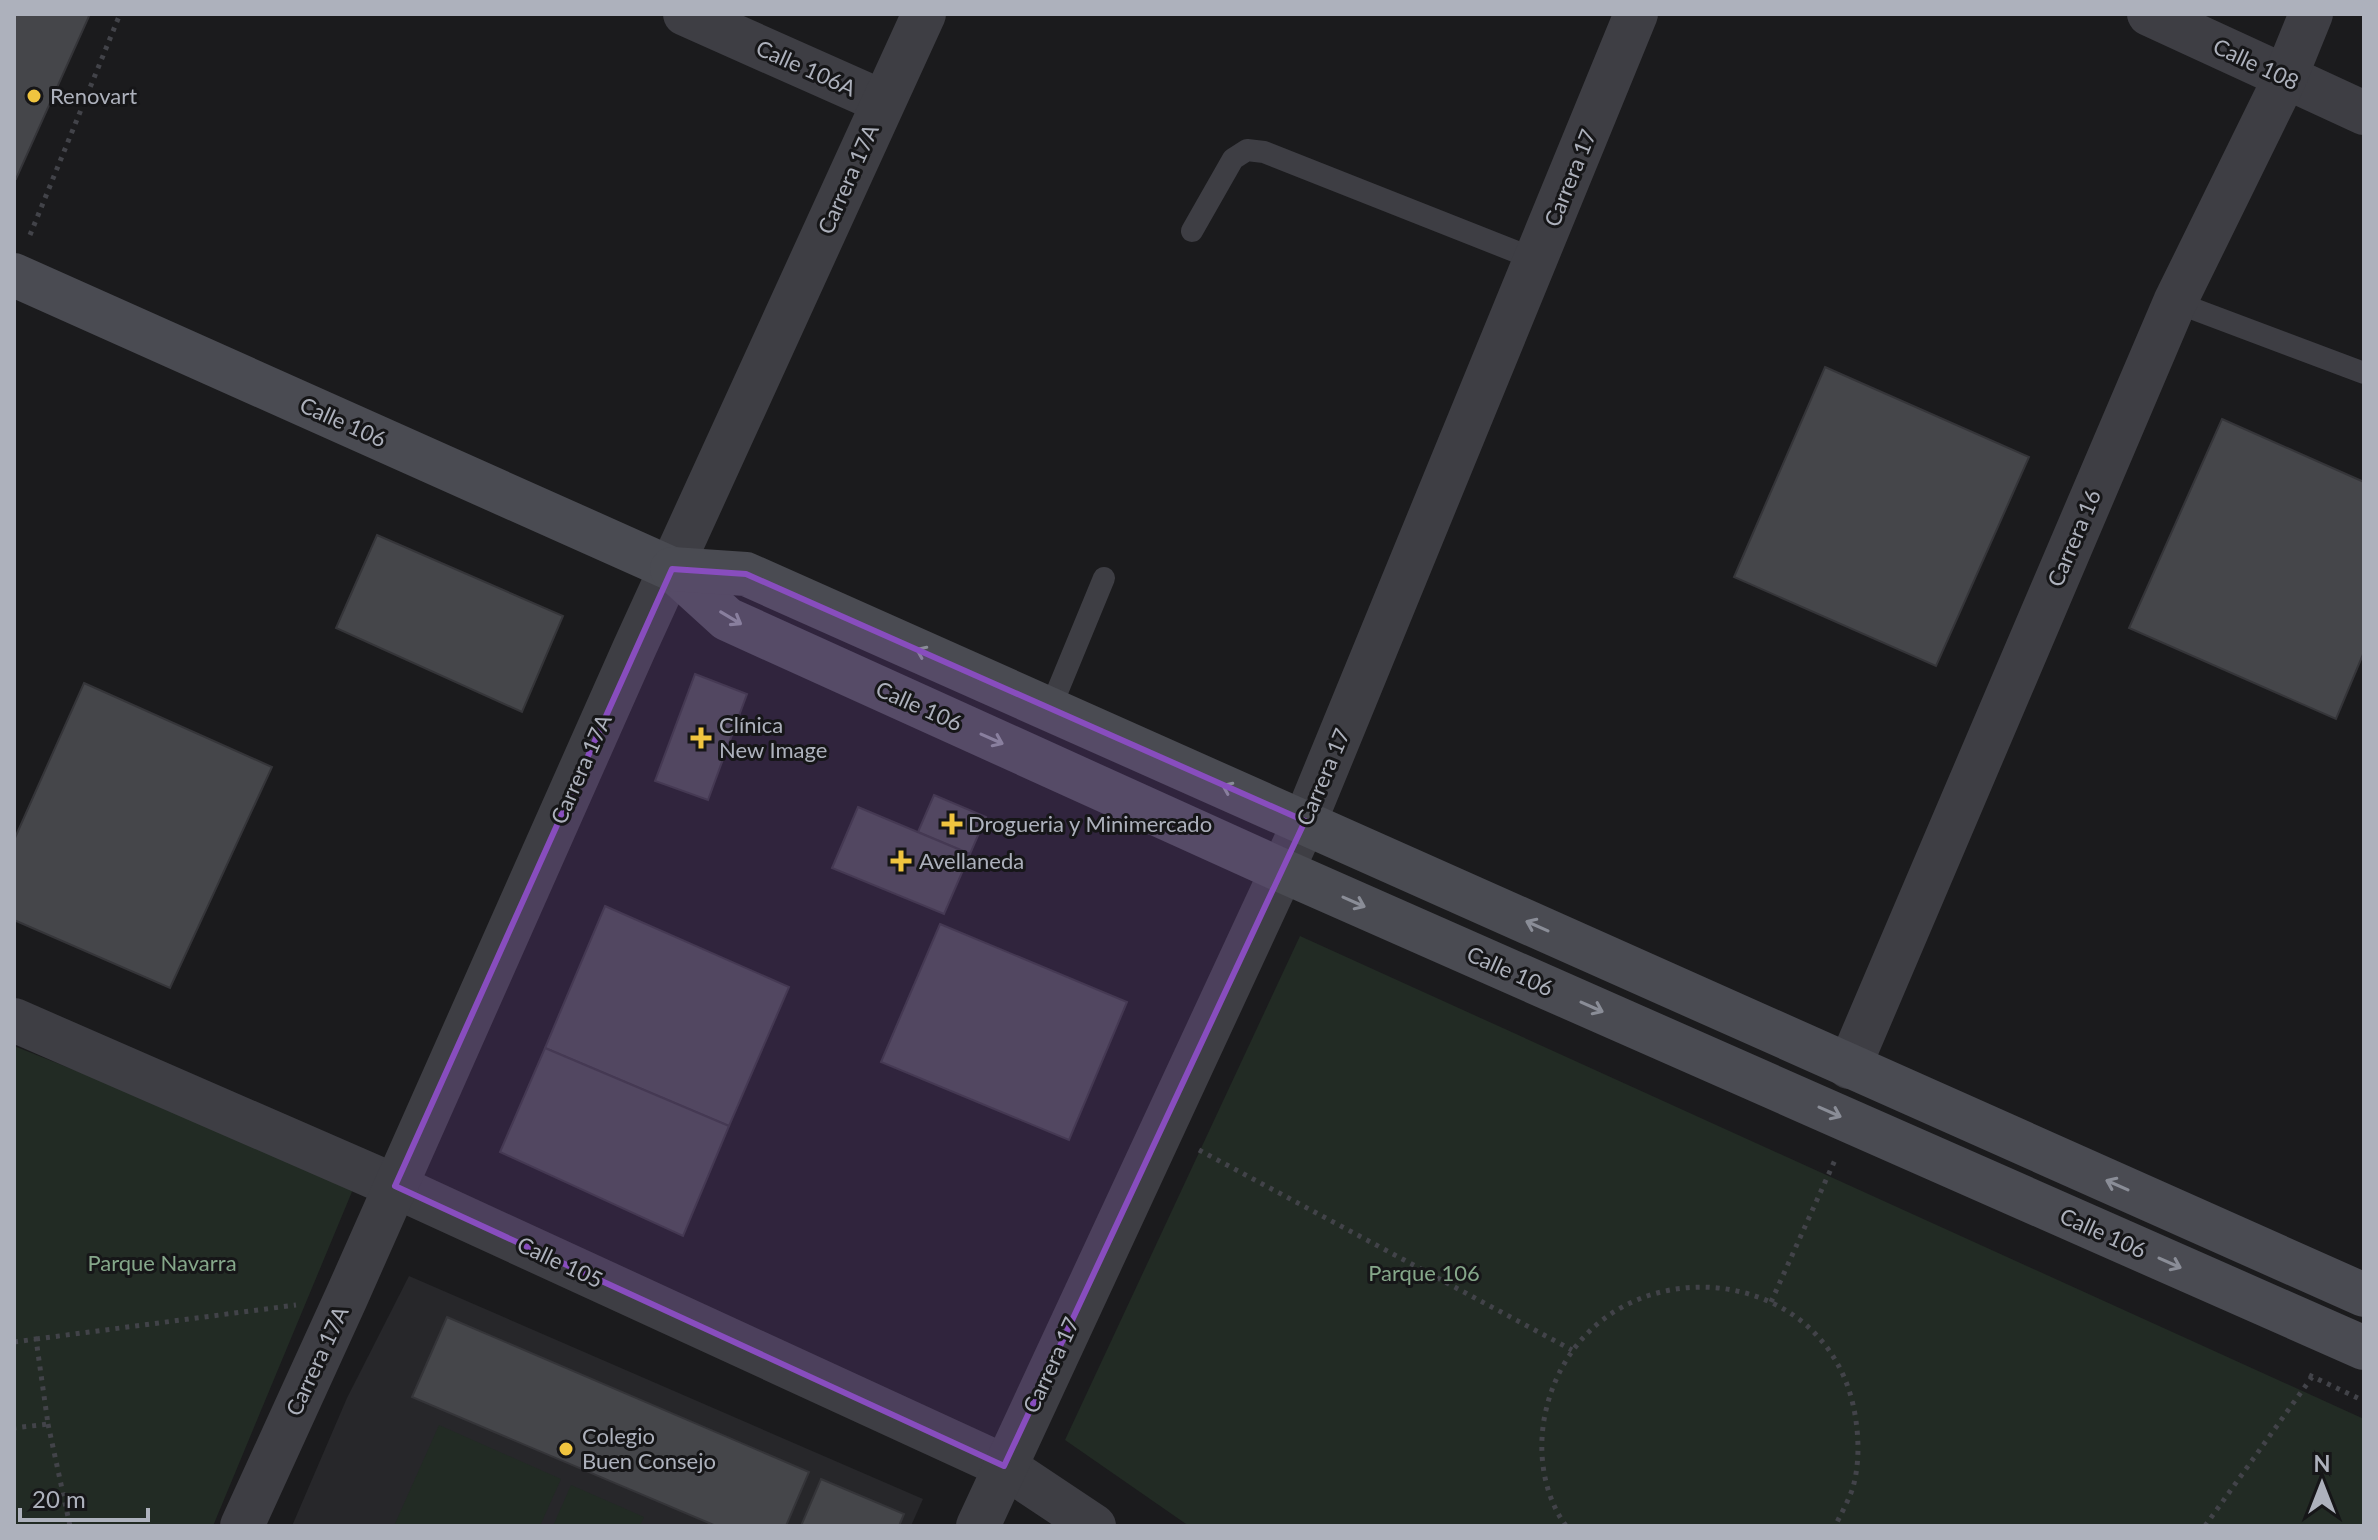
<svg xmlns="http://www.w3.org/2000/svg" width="2378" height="1540" font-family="Lato,sans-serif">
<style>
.built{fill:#27272a}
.green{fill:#222b24}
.building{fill:#45464a;stroke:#353539;stroke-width:2}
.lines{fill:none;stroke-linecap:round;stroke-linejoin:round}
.path{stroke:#424349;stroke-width:5;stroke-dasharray:4 6;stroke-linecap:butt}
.service{stroke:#3e3e44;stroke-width:22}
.minor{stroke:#3e3e44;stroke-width:44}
.secondary{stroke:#4a4b52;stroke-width:44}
.oneway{stroke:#8a8d97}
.marked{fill:#884dbe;fill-opacity:0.2;stroke:#884dbe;stroke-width:6;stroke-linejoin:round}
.poi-dot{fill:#f0c43f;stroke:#161618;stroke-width:3}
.labels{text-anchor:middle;stroke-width:6;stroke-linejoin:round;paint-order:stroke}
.street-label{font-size:22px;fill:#adb1bc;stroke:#161618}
.poi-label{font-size:22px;fill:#adb1bc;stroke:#161618;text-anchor:start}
.park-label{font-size:22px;fill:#85a78a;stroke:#161618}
</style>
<rect width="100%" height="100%" fill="#1b1b1d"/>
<polygon class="built" points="409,1276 923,1499 911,1526 292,1526 347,1398"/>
<g class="green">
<polygon points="1300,936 2364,1419 2364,1526 1189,1526 1065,1440"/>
<polygon points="14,1046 356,1182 213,1526 14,1526"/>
<polygon points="439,1425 561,1479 540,1526 394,1526"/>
<polygon points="571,1485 644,1517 640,1526 553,1526"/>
</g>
<g class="building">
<polygon points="14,14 90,14 16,179 14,178"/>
<polygon points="1825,367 2029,457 1936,666 1734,577"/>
<polygon points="2222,419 2364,482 2364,652 2336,719 2129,628"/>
<polygon points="377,535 563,616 522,712 336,628"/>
<polygon points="695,674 747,694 708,800 655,781"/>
<polygon points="84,683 272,767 170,988 14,920 14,840"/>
<polygon points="934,795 986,817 970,854 918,832"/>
<polygon points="858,807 970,854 944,914 832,868"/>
<polygon points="605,906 789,987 729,1126 545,1048"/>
<polygon points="940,924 1127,1002 1069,1140 881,1062"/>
<polygon points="545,1048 729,1126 683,1236 500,1152"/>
<polygon points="447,1317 809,1472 786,1526 716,1526 412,1397"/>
<polygon points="821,1479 904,1514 899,1526 801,1526"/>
</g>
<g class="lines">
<g class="path">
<polyline points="30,235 120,14"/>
<polyline points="1199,1150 1572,1350"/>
<polyline points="1771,1302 1835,1160"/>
<polyline points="36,1339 296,1305"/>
<polyline points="14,1342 36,1339 48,1424 14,1428"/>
<polyline points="2309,1375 2364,1401"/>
<polyline points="48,1424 70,1526"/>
<path d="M1566,1526c-24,-33 -29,-78 -20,-116 40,-170 287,-161 310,11 3,21 3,45 -3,66 -4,13 -12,27 -18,39"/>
<polyline points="2205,1526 2312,1377"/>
</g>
<g class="service">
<polyline points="1192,231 1233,159 1247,150 1264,152 1537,260"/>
<polyline points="2175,302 2364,373"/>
<polyline points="1050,709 1104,578"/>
</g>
<g class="minor">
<polyline points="685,14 883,102"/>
<polyline points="2149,14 2364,113"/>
<polyline points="14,1020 395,1186 1004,1466 1094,1526"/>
<polyline points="1849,1067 2175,302 2285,78 2311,14"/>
<polyline points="242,1526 346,1298 634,649 924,14"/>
<polyline points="978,1526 1305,821 1636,14"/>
</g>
<g class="secondary">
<polyline points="14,275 672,569 727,619 1283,871 2364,1348"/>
<polyline points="672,569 746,574 2364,1295"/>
</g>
</g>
<defs><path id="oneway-shaft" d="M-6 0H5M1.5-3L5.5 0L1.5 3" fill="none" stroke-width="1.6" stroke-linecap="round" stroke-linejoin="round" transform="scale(2)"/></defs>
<g class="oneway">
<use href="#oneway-shaft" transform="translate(731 618) rotate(31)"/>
<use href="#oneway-shaft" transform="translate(927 654) rotate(-156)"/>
<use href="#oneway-shaft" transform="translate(992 739) rotate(24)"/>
<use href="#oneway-shaft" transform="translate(1233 790) rotate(-156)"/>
<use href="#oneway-shaft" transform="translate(1354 902) rotate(24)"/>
<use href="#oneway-shaft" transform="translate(1537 926) rotate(-156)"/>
<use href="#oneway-shaft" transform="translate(1592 1007) rotate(24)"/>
<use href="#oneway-shaft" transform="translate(1830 1112) rotate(24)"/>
<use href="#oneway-shaft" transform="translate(2117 1185) rotate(-156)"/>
<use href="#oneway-shaft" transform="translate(2170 1263) rotate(24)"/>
</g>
<path class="marked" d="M672,569l74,5 559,247 -301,645 -609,-280z"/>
<g class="poi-dot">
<circle cx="34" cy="96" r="8"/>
<path d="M697 726h8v8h8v8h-8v8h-8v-8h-8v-8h8z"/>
<path d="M948 812h8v8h8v8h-8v8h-8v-8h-8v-8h8z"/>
<path d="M897 849h8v8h8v8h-8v8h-8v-8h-8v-8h8z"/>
<circle cx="566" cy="1449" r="8"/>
</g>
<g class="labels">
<g class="street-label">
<text transform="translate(2256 64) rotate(25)" y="8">Calle 108</text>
<text transform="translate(806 68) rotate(24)" y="8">Calle 106A</text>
<text transform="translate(1570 178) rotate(-68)" y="8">Carrera 17</text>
<text transform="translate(848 179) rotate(-66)" y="8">Carrera 17A</text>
<text transform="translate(343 422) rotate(24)" y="8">Calle 106</text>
<text transform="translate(2074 538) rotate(-67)" y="8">Carrera 16</text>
<text transform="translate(919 706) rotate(24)" y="8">Calle 106</text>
<text transform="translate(581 769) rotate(-66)" y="8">Carrera 17A</text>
<text transform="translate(1323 777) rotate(-67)" y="8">Carrera 17</text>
<text transform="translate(1510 971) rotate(24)" y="8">Calle 106</text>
<text transform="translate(2103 1233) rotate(24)" y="8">Calle 106</text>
<text transform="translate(560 1262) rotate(25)" y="8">Calle 105</text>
<text transform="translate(317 1361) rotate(-65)" y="8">Carrera 17A</text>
<text transform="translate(1051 1365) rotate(-65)" y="8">Carrera 17</text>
</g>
<g class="poi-label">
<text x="50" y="104">Renovart</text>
<text x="719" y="733">Clínica<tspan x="719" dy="25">New Image</tspan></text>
<text x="968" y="832">Drogueria y Minimercado</text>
<text x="919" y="869">Avellaneda</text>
<text x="582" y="1444">Colegio<tspan x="582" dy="25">Buen Consejo</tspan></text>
</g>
<g class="park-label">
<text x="162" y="1271">Parque Navarra</text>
<text x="1424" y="1281">Parque 106</text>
</g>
</g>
<rect width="2378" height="1540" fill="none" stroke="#adb1bc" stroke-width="32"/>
<g transform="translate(2322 1484)" stroke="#161618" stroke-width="6" paint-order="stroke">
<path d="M0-6L14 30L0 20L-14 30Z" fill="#adb1bc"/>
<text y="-12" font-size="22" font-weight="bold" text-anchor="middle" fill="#adb1bc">N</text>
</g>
<path d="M20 1508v12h128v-12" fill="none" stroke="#adb1bc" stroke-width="4"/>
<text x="32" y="1508" font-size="24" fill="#adb1bc" stroke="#161618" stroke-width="6" paint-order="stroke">20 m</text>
</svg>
